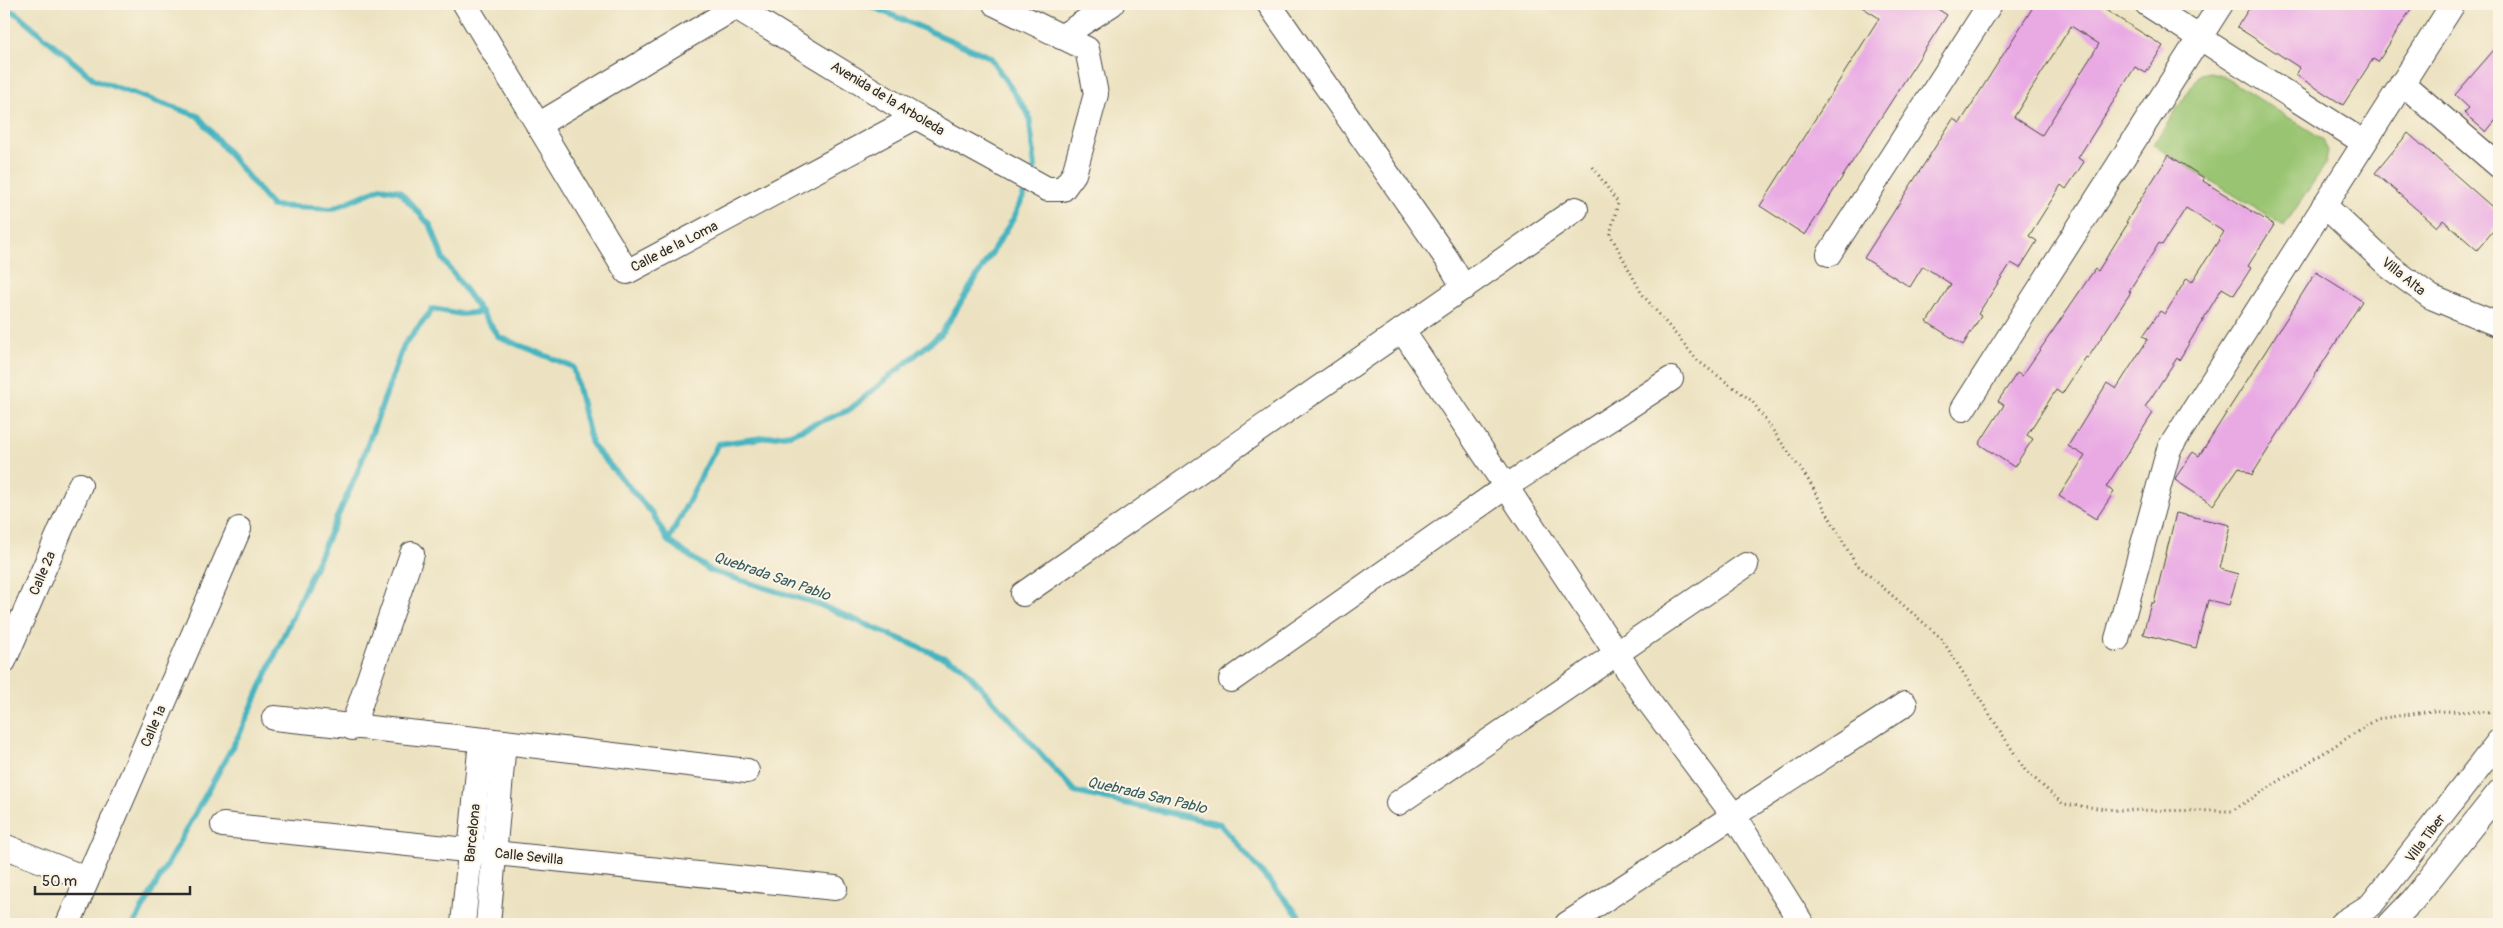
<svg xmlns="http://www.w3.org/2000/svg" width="2503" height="928" font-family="Pangolin,sans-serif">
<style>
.green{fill:#99c471;stroke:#62784e}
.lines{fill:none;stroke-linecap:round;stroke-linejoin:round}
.stream{stroke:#45b4c0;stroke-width:6}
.building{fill:#e9aae4;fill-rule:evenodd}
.minor-casing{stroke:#484642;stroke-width:26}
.path{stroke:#484642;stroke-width:3;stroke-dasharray:1 4;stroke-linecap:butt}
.minor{stroke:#fff;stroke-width:24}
.labels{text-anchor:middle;stroke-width:4;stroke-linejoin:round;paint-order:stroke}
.street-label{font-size:14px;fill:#2b2b2b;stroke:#fcf5e5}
.water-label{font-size:15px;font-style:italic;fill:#345b5f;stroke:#fcf5e5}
</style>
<rect width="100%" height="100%" fill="#fcf5e5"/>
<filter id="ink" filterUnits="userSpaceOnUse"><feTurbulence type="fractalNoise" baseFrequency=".02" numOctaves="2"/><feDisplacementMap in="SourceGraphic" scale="10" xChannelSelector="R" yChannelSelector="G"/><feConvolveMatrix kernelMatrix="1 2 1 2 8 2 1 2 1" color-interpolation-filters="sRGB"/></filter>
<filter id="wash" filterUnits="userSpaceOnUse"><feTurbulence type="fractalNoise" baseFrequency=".0096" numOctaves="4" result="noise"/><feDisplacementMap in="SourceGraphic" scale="20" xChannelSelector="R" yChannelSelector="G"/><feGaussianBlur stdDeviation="1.12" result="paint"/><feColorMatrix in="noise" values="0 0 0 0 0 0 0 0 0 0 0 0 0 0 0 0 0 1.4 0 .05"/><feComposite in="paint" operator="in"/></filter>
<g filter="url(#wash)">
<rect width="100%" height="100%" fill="#ece2c1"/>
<polygon class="green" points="2210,72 2221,75 2323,139 2328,151 2325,165 2284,226 2153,145 2200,74"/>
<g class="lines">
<g class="stream">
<polyline points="866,4 990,57 1029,115 1035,167 1032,175"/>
<polyline points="4,8 17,14 95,80 198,116 272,206 332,209 381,188 399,191 431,226 443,259 499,337 573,367 592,445 652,513 668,541 711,571 818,604 961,665 1075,792 1220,824 1299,916 1302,924"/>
<polyline points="668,541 718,444 790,434 849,410 941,334 1013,219 1028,185"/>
<polyline points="134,924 239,735 358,471 404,345 433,309 461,314 482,312"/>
</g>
</g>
<g id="blocks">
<g class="building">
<polygon points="1857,4 1930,4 1947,15 1805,235 1760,206 1879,18"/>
<path d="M2035,4h61l67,42 -17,27 -11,-6 -57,91 6,4 -18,27 -5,-4 -32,51 8,5 -17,27 -9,-5 -33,51 3,2 -18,29 -36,-23 24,-38 -28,-18 -13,21 -46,-29 89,-139 7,4zM2071,26l28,18 -57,91 -28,-18z"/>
<polygon points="2252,4 2414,4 2378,62 2373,59 2343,105 2296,75 2300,68 2237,27"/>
<polygon points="2499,44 2499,116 2486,132 2464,113 2469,108 2455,95"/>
<polygon points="2408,133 2499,213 2499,224 2477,250 2443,220 2437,227 2375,173"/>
<polygon points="2169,155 2204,178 2203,181 2274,225 2248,266 2251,268 2234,295 2222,288 2179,360 2177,358 2145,407 2153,413 2106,487 2114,492 2096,519 2059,496 2085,456 2068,446 2107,383 2116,389 2148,339 2143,336 2160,311 2165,314 2187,278 2192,282 2224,232 2186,208 2162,245 2159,243 2129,291 2131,292 2088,358 2086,357 2062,394 2056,390 2027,435 2033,439 2014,467 1979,444 2004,405 1998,401 2017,373 2022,376 2095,269 2098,271 2128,223 2126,222"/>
<polygon points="2316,272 2362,301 2252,475 2239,467 2213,505 2175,480 2176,477 2193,452 2199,456"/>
<polygon points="2176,513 2230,525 2220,569 2238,574 2229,605 2208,600 2196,648 2143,634 2151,603 2154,603"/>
</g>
</g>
</g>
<g filter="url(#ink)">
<use href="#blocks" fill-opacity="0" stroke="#484642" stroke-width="1"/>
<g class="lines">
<defs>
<g id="minor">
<polyline points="465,4 627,272 916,117"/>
<polyline points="731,4 916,117 1047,189 1063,189 1074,174 1096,94 1087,49 995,4"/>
<polyline points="1269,4 1447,259 1464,288"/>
<polyline points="2147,4 2363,142"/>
<polyline points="1061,37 1112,4"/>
<polyline points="2402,83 2499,166"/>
<polyline points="538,125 736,7"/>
<polyline points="2324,205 2391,268 2431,297 2499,325"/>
<polyline points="1829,254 1990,4"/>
<polyline points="1402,330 1649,702 1734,816 1802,924"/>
<polyline points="1963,409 2221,4"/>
<polyline points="1023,594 1576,209"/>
<polyline points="2117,639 2169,449 2453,4"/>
<polyline points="4,661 80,485"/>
<polyline points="1231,680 1507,486 1671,379"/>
<polyline points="274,718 504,742 747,771"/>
<polyline points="352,728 412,554"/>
<polyline points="1398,803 1746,565"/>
<polyline points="223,825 835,888"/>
<polyline points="4,846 87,879"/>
<polyline points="68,924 239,529"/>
<polyline points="463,924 481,741"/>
<polyline points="488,924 504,742"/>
<polyline points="1567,924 1905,704"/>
<polyline points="2341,924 2371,905 2499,741"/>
<polyline points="2390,924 2413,900 2499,792"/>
</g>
</defs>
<use href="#minor" class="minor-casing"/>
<polyline class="path" points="1593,167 1618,203 1610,234 1642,294 1698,361 1752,401 1809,481 1855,563 1941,638 2025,770 2063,804 2115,810 2232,811 2377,719 2432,711 2499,712"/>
<use href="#minor" class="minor"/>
</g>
</g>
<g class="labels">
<g class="street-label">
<text transform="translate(888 98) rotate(31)" y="5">Avenida de la Arboleda</text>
<text transform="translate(674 246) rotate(-27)" y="5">Calle de la Loma</text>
<text transform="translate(2404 276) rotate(39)" y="5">Villa Alta</text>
<text transform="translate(42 573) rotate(-67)" y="5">Calle 2a</text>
<text transform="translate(153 726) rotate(-67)" y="5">Calle 1a</text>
<text transform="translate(472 833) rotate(-84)" y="5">Barcelona</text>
<text transform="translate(2425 838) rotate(-53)" y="5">Villa Tiber</text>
<text transform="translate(529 856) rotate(6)" y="5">Calle Sevilla</text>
</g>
<g class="water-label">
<text transform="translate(772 576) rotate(19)" y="5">Quebrada San Pablo</text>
<text transform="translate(1147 795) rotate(13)" y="5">Quebrada San Pablo</text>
</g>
</g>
<rect width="2503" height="928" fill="none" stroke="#fcf5e5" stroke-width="20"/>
<path d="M35 886v8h155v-8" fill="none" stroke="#2b2b2b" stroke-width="2.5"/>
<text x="42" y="886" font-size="15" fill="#2b2b2b" stroke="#fcf5e5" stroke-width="4" paint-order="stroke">50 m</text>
</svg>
